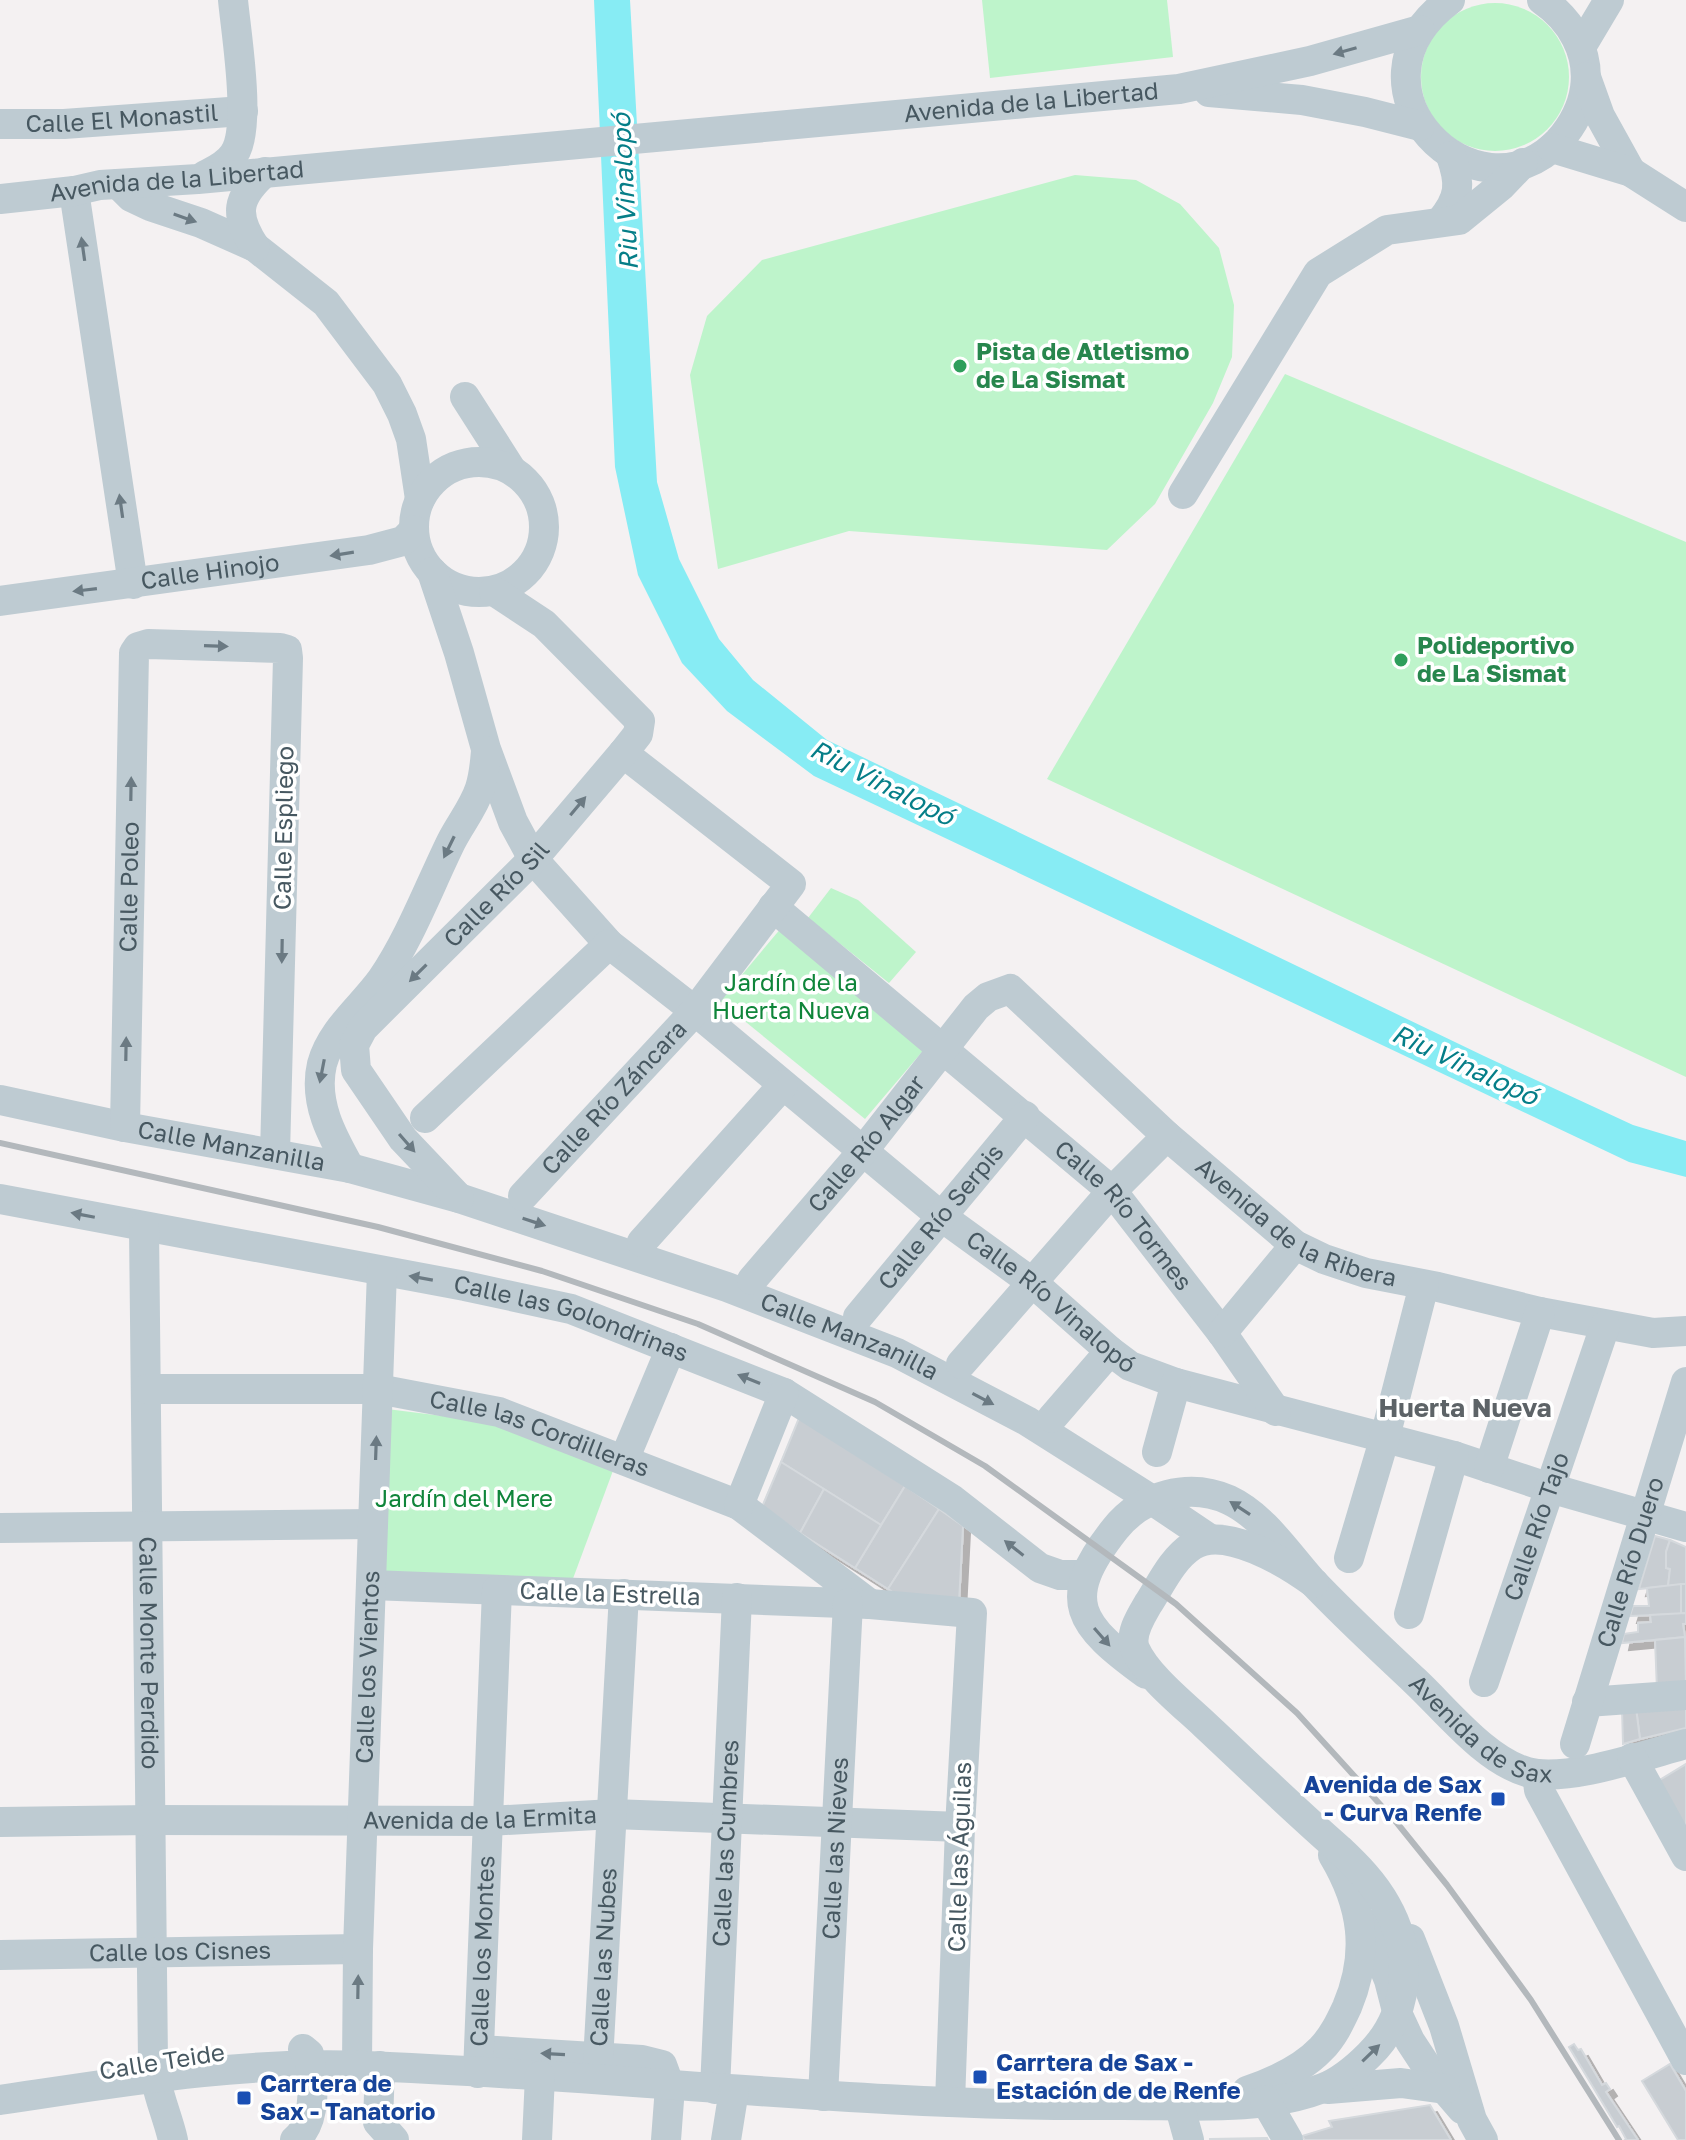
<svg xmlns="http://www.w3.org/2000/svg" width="1686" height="2140" font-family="'Golos Text',sans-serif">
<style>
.green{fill:#bef4cb}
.water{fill:#87ecf4}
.building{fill:#c8cdd2;stroke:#d5d9dd;stroke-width:2;filter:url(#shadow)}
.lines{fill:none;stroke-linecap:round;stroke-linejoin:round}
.minor{stroke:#becbd2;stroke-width:30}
.rail{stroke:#b3b8bc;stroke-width:6}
.oneway{fill:#6b7a83}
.leisure-dot{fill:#2e9e5b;stroke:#fff;stroke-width:3}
.transit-dot{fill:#1a4fb4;stroke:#fff;stroke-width:3}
.labels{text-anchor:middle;stroke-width:7;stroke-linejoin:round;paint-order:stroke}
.street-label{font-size:24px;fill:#475861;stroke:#fff}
.leisure-label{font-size:24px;font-weight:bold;fill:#27864d;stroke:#fff;text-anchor:start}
.park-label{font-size:24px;fill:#0f853a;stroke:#fff}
.transit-label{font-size:24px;font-weight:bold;fill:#164399;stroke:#fff;text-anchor:start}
.water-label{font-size:26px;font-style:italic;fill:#057e88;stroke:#fff}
.neighbourhood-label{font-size:26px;font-weight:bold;fill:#5d6367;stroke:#fff}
</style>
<defs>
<filter id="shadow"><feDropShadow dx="7" dy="7" stdDeviation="0" flood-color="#0004"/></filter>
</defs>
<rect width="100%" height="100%" fill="#f4f1f2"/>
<g class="green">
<polygon points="982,0 1167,0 1173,57 990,78"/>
<circle cx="1495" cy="77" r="74"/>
<polygon points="1075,175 1136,180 1180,204 1219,248 1234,305 1232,357 1213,403 1155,504 1107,550 849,531 718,569 690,375 707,316 762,260"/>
<polygon points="1285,374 1686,542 1686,1077 1047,779"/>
<polygon points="831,888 858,900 916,952 889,983 808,918"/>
<polygon points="782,927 927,1046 865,1119 720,1001"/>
<polygon points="387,1409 499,1423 614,1468 571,1584 381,1575"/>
</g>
<polygon class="water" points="594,0 630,0 657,482 679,559 719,639 753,680 827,740 1484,1056 1633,1125 1686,1141 1686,1177 1629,1162 814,776 727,711 682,663 638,575 615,467"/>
<g class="building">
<polygon points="799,1418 905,1486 881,1525 781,1462"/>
<polygon points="781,1462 824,1489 800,1533 762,1507"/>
<polygon points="905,1486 939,1509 888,1589 855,1568"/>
<polygon points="824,1489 881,1525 855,1568 800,1533"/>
<polygon points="939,1509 963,1526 959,1603 905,1600 888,1589"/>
<polygon points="1655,1536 1670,1540 1666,1552 1666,1568 1670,1569 1668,1586 1639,1589"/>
<polygon points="1670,1540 1686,1547 1686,1584 1668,1586 1670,1569 1666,1568 1666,1552"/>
<polygon points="1681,1584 1686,1584 1686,1613 1681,1614"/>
<polygon points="1681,1584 1681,1614 1630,1616 1633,1606 1649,1606 1647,1588"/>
<polygon points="1686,1613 1686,1624 1683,1624 1685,1637 1622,1643 1624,1634 1638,1632 1638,1623 1651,1622 1650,1615"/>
<polygon points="1685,1637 1686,1687 1657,1690 1655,1640"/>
<polygon points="1686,1704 1686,1728 1640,1739 1636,1708"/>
<polygon points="1636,1708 1640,1739 1623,1744 1622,1709"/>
<polygon points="1686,1764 1686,1833 1658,1781"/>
<polygon points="1574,2044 1578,2050 1581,2049 1602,2085 1606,2083 1610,2089 1606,2092 1638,2140 1625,2140 1626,2139 1619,2126 1617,2127 1569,2047"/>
<polygon points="1670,2064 1686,2091 1686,2140 1678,2140 1642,2081"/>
<polygon points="1430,2105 1451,2140 1305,2140 1302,2136 1332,2127 1329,2121"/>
<polygon points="1267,2138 1268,2140 1209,2139"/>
</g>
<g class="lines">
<g class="minor">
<path d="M1450,0c-117,87 26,228 109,141 14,-16 23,-32 26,-53 5,-36 -14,-68 -43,-88"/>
<polyline points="1581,47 1609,0"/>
<polyline points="1586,77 1600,116 1631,172"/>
<polyline points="1209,92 1302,100 1365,112 1420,126"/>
<path id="s1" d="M0,124h64l179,-13"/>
<polyline points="1552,148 1631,172 1686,207"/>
<path d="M204,176c11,-6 23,-11 30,-22 18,-26 2,-121 -1,-154"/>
<polyline points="118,184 131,197 150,206 201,223 255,247 326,303 387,384 402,414 411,439 420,499"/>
<polyline points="74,191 133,584"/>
<path id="s2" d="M0,199l74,-8 26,-6 98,-6 981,-90 131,-28 110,-31"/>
<path d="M1441,221c19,-23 20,-37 10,-65"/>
<path d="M255,247c-21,-32 -19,-49 10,-75"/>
<polyline points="465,397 511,469"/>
<circle cx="479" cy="527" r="65"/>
<polyline points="1183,494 1318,273 1387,230 1459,220 1502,185 1523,163"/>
<path id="s3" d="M432,572l27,81 27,96 27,73 20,37 76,85 86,67 247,206 91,66 77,68 20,15 46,17 278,73 96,32 136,39"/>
<path id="s4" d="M0,601l369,-51 34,-9 11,-11"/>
<path id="s5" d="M773,907l339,284 110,142 54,78"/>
<path id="s6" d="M0,1100l125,27 225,41 109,30 268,89 170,66 130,68 125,79 58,39"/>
<polyline points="425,1118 609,944"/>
<path id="s7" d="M125,1127l9,-474 4,-6 10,-3 132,4 7,2 1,8 -13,496"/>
<path d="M350,1168c-18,-32 -37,-66 -28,-104 9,-34 40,-57 60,-85 28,-41 47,-92 69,-137 9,-18 23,-35 29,-54 4,-12 5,-25 6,-37"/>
<path id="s8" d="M523,1196l172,-185 96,-127 -168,-131"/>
<path id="s9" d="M459,1198l-56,-59 -47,-69 -2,-25 9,-17 170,-169 90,-106 15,-19 2,-13 -96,-97 -50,-33"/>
<path id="s10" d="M0,1199l465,87 106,23 213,84 169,107 87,68 20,7h24"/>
<path id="s11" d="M144,1227l9,836c2,26 14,51 20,77"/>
<polyline points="642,1242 783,1085"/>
<path id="s12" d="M752,1280l111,-129 113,-144 12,-10 22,-8 157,147 128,109 29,14 42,14 72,14 102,25 113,21 33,-2"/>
<path id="s13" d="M858,1317l167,-201"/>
<polyline points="1222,1333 1295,1245"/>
<polyline points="961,1364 1112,1191 1167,1136"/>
<path id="s14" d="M146,1389h232l121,23 240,93 131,99 -499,-19"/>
<polyline points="1052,1418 1110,1351"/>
<polyline points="1157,1452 1176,1383"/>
<polyline points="624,1460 671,1348"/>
<polyline points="1489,1468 1540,1312"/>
<polyline points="739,1505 784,1393"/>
<polyline points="0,1528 373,1524"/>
<polyline points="1349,1558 1385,1437 1424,1285"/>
<polyline points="870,1604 972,1613 960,1827 950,2102"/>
<polyline points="1409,1614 1454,1456"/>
<path id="s15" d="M1146,1674c-67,-49 -88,-73 -31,-145 27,-34 74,-47 114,-29 34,16 58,53 82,80 33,35 69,68 104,101 31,29 70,79 112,91 39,11 118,-17 159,-28"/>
<path id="s16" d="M1484,1682l121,-356"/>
<polyline points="1587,1702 1686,1695"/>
<path id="s17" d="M1575,1744l111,-362"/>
<polyline points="1632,1758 1686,1856"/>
<polyline points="1537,1774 1539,1790 1686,2060"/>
<path id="s18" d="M0,1822l150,-2 339,1 124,-7 347,13"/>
<polyline points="1366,1924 1389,1980 1398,2015 1410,2041 1431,2073 1462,2109"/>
<polyline points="1410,1939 1444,2026 1472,2120 1483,2140"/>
<path id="s19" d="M0,1955l358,-6"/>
<polyline points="479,2050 642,2060 662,2065 670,2087 666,2140"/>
<path id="s20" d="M357,2065l1,-116 24,-678"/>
<polyline points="380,2066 378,2122 394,2140"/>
<path id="s21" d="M478,2073l19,-483"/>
<path id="s22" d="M597,2079l27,-485"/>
<path id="s23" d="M715,2089l22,-491"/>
<polyline points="1328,2089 1401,2083 1445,2089"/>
<path d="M1247,2091c26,-9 55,-22 74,-42 12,-12 19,-27 26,-42 23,-54 16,-102 -14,-152"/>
<path id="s24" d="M823,2096l25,-493"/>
<path d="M0,2100c121,-18 242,-39 364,-34 250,9 499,41 749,39 68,-1 145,8 210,-17 18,-7 33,-20 46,-33 41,-40 45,-101 17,-150 -12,-22 -29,-39 -47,-56 -46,-40 -90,-83 -134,-124 -21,-20 -58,-49 -70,-76 -6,-15 6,-33 13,-45 13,-20 24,-45 44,-58 32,-22 96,18 122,37"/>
<polyline points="1265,2100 1288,2140"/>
<polyline points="1179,2104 1189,2140"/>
<path d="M295,2140c23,-19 18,-59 14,-86l-6,-5"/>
<polyline points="537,2140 540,2076"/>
<polyline points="726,2140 734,2090"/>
</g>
<polyline class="rail" points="0,1143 378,1227 542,1271 698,1324 875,1402 985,1466 1176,1604 1297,1713 1397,1823 1447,1885 1531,2000 1619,2140"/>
</g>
<defs><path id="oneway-solid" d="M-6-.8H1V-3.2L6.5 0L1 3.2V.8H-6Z" transform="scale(2)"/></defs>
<g class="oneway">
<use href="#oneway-solid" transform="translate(1345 51) rotate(164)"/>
<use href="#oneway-solid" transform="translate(185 218) rotate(19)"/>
<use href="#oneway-solid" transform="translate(83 249) rotate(-98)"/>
<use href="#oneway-solid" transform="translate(121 506) rotate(-98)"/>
<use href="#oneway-solid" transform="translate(342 554) rotate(171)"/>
<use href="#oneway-solid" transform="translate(85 590) rotate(173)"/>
<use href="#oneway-solid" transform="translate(216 646) rotate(2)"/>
<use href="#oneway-solid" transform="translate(131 789) rotate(-89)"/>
<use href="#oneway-solid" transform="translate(578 806) rotate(-50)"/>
<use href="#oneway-solid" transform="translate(449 847) rotate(116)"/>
<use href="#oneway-solid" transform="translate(282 951) rotate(91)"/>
<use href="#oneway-solid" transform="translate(418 973) rotate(135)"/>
<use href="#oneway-solid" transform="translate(126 1049) rotate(-89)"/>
<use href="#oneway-solid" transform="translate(322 1071) rotate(101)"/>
<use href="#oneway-solid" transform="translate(407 1143) rotate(49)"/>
<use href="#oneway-solid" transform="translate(83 1215) rotate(-169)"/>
<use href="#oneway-solid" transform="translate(534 1222) rotate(18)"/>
<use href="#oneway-solid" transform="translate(421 1278) rotate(-170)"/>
<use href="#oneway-solid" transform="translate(749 1379) rotate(-158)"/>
<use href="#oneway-solid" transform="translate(983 1399) rotate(28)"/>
<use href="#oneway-solid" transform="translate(376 1448) rotate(-88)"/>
<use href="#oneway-solid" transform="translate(1240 1508) rotate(-147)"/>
<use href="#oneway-solid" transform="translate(1014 1548) rotate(-142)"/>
<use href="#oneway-solid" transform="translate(1102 1637) rotate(49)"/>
<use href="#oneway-solid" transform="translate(358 1987) rotate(-89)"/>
<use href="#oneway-solid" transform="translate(1371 2053) rotate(-44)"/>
<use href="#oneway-solid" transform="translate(553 2054) rotate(-177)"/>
</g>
<g class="leisure-dot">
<circle cx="960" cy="366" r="8"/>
<circle cx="1401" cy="660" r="8"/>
</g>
<g class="transit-dot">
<rect x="1490" y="1791" width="16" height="16" rx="4"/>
<rect x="972" y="2069" width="16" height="16" rx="4"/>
<rect x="236" y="2090" width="16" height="16" rx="4"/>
</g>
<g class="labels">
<g class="street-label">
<text dy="8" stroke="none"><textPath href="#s2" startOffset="1036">Avenida de la Libertad</textPath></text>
<text dy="8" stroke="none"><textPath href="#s1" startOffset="122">Calle El Monastil</textPath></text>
<text dy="8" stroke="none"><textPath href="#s2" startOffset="178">Avenida de la Libertad</textPath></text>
<text dy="8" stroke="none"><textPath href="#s4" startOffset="212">Calle Hinojo</textPath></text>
<text transform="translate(284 828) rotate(-89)" y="8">Calle Espliego</text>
<text dy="8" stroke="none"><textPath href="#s7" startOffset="240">Calle Poleo</textPath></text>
<text dy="8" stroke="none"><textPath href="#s9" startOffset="398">Calle Río Sil</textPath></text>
<text dy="8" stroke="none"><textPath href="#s8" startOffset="134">Calle Río Záncara</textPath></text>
<text dy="8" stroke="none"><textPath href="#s12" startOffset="178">Calle Río Algar</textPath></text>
<text dy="8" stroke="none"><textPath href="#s6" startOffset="236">Calle Manzanilla</textPath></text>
<text dy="8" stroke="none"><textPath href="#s13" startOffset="130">Calle Río Serpis</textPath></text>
<text dy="8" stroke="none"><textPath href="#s5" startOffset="468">Calle Río Tormes</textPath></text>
<text dy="8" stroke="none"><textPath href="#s12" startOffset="766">Avenida de la Ribera</textPath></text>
<text dy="8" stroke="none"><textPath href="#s3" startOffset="988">Calle Río Vinalopó</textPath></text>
<text dy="8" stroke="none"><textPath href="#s10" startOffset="584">Calle las Golondrinas</textPath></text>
<text dy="8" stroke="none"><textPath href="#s6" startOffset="884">Calle Manzanilla</textPath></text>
<text dy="8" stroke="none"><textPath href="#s14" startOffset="400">Calle las Cordilleras</textPath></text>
<text dy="8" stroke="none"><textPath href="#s16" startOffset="164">Calle Río Tajo</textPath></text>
<text dy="8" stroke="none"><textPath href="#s17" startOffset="190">Calle Río Duero</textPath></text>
<text transform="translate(610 1594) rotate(2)" y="8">Calle la Estrella</text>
<text dy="8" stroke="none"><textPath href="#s11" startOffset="426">Calle Monte Perdido</textPath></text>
<text dy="8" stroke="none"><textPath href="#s20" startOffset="398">Calle los Vientos</textPath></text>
<text dy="8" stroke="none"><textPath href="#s15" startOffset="652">Avenida de Sax</textPath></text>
<text dy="8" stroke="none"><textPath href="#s18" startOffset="480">Avenida de la Ermita</textPath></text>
<text dy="8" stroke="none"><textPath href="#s23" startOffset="246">Calle las Cumbres</textPath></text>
<text dy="8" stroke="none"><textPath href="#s24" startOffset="248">Calle las Nieves</textPath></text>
<text transform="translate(960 1857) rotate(-88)" y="8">Calle las Águilas</text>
<text dy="8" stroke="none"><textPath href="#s21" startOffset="122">Calle los Montes</textPath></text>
<text dy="8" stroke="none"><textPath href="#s19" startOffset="180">Calle los Cisnes</textPath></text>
<text dy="8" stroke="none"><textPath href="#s22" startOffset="122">Calle las Nubes</textPath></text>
<text transform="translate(162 2062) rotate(-9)" y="8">Calle Teide</text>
</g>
<g class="leisure-label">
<text x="976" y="360">Pista de Atletismo<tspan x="976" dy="28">de La Sismat</tspan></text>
<text x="1417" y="654">Polideportivo<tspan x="1417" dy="28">de La Sismat</tspan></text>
</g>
<g class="park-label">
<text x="791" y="991">Jardín de la<tspan x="791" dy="28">Huerta Nueva</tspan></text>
<text x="464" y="1507">Jardín del Mere</text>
</g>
<g class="transit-label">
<text x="1482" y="1793" text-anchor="end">Avenida de Sax<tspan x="1482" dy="28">- Curva Renfe</tspan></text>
<text x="996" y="2071">Carrtera de Sax -<tspan x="996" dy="28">Estación de de Renfe</tspan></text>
<text x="260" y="2092">Carrtera de<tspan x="260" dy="28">Sax - Tanatorio</tspan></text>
</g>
<g class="water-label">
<text transform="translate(625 192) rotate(-93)" y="9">Riu Vinalopó</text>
<text transform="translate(882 783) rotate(27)" y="9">Riu Vinalopó</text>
<text transform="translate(1465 1065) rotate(25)" y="9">Riu Vinalopó</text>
</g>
<g class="neighbourhood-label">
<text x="1465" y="1417">Huerta Nueva</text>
</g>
</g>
</svg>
